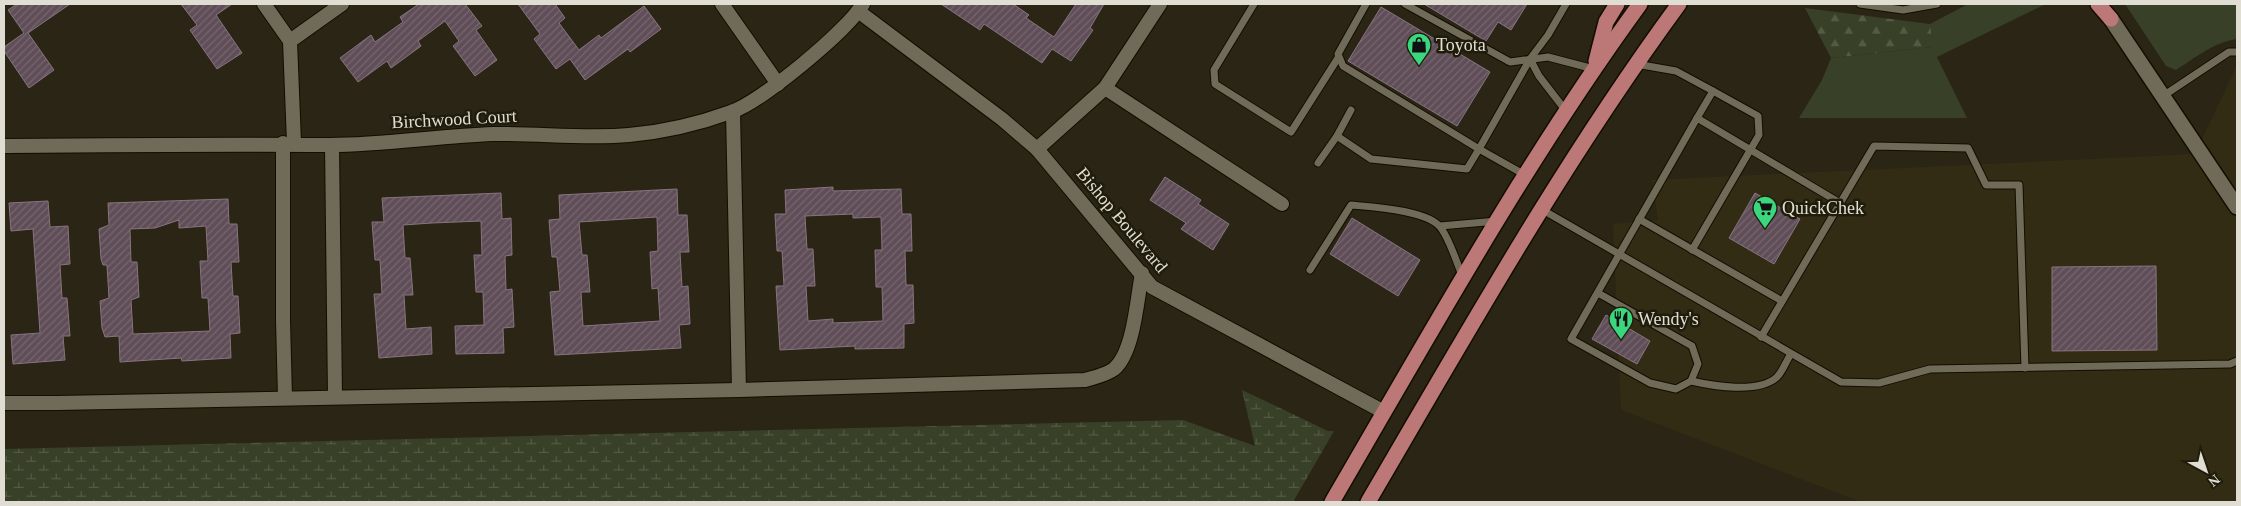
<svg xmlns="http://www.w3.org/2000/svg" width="2241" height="506" font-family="'Times New Roman',serif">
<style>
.built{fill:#322c14}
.grass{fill:#384027}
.forest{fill:url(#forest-firs)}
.wetland{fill:url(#wetland-marsh)}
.building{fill:url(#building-hatch);stroke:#887480;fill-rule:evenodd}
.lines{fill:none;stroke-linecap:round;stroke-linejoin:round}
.service-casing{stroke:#120e01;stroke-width:9}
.minor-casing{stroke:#120e01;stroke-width:16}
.secondary-casing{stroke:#120e01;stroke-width:18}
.trunk-casing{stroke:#120e01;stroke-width:18}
.service{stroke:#706b58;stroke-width:7}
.minor{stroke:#706b58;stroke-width:14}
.secondary{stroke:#706b58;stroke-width:15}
.trunk{stroke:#bc7877;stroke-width:15}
.labels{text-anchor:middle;stroke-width:5;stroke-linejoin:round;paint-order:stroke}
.poi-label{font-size:18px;fill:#e0ddd2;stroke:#201c0b;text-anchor:start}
.street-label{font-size:18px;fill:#e0ddd2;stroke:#201c0b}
</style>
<defs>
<pattern id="forest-firs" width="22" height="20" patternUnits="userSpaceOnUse" patternTransform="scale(1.25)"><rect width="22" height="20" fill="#384027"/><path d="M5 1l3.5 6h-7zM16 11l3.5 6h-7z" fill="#545b45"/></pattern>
<pattern id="wetland-marsh" width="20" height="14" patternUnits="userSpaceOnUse" patternTransform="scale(1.25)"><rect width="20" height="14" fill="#384027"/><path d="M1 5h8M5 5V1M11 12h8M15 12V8" fill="none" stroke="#545b45"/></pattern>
<pattern id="building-hatch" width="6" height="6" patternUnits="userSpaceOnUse" patternTransform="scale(1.25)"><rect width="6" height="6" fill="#5f4d58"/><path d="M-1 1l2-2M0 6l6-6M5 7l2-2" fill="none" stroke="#76666f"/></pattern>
</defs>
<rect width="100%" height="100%" fill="#2a2514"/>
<polygon class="built" points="2237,65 2237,502 1861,502 1621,410 1613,224 1658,220 1652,180 2195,154"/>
<g class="grass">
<polygon points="1968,4 2046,4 1937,57 1967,118 1799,118 1822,80 1831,58 1932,47 1930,24"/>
<path d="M2125,4h112v35c-23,3 -42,19 -61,31l-10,-4z"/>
</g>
<polygon class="forest" points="1805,8 1930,24 1933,47 1831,58"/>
<polygon class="wetland" points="1242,390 1328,431 1334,431 1293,502 4,502 4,449 1183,420 1255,446"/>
<g class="building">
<polygon points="17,4 70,4 28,33 54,70 29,88 4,51 4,47 24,33 8,10"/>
<polygon points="181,4 232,4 216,15 242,53 217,69 190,30 197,25"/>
<polygon points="419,4 465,4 482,26 476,30 497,60 475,76 453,46 459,41 445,21 418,41 421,46 391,68 387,61 358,82 340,58 371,35 375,42 403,22 400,17"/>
<polygon points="518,4 555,4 565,18 559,23 579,50 599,35 601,38 644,6 661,29 630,52 628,49 585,80 570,59 556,69 534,39 540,34"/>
<polygon points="941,4 1013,4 1029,15 1026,18 1054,37 1076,4 1104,4 1090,28 1093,30 1071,61 1052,49 1042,63 984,24 980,30"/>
<polygon points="1424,4 1527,4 1511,30 1498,22 1486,41"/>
<polygon points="1381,7 1490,72 1457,126 1348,61"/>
<polygon points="1165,177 1201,200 1198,204 1229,224 1213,250 1181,229 1186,223 1150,200"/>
<path d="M833,187v4l68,-2 1,25h9l1,37h-7l1,34h7l1,38 -10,1v24l-49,1v-3l-75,4 -4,-64h8l-2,-35h-5l-2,-37h11l-1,-24zM853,214v4l28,-1 1,33h-7l1,37h6l1,34 -50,2v-4l-25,2 -2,-35h9l-2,-37h-6l-2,-33z"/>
<path d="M677,189l1,26h9l2,37h-9l2,35 6,-1 2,38 -11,1 2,23 -126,7 -5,-63 10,-1 -3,-34h-5l-3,-37 11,-1 -1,-24zM657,217l1,34 -8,1 2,37 6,-1 2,33 -77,5 -2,-34h9l-3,-37h-5l-3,-33z"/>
<polygon points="501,193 502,219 511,218 512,255 505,256 506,290 512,289 514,327 503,328 504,353 456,354 455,326 484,325 483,292 476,292 474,255 482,255 481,221 432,223 403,225 405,258 410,258 413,295 404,295 406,329 431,327 432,354 379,358 374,294 382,294 380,260 375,260 372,222 384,222 382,198"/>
<polygon points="1755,193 1800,219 1774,264 1729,238"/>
<path d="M228,199l1,25h8l2,38h-8l2,34h5l2,37 -10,1 1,24 -49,3 -1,-3 -61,4 -1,-26 -14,1 -3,-9 -2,-27 9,-3 -2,-33h-4l-2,-6 -2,-30 10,-4 -1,-22zM179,220v8l27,-2 2,35h-8l2,37h6l2,33 -77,3 -2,-34 8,-3 -2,-35h-6l-1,-33 25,-1z"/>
<polygon points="48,201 50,227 68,226 70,264 60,265 62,298 67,298 70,336 63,336 65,360 13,364 11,335 40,333 33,229 11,231 9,203"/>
<polygon points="1352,218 1420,260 1398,296 1330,254"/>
<polygon points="2156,266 2157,350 2052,351 2052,267"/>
<polygon points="1606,315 1650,341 1637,364 1592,339"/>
</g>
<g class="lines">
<defs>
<g id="service">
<polyline points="1254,4 1214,70 1215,84 1291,132 1338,58"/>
<polyline points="1366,4 1338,54 1343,66 1479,149 1530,59 1548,35 1566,4"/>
<polyline points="1405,4 1510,62 1548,57 1594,69"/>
<polyline points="1860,4 1903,10 1937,4"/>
<polyline points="1530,59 1539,76 1566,111"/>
<polyline points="1636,64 1676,71 1713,91"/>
<polyline points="2163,96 2229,52 2237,52"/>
<polyline points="1337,136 1371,159 1467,169 1479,149 1525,175"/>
<polyline points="1318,163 1337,136 1351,110"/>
<polyline points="1541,209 1841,382 1879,383 1930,369 2230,364 2237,361"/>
<polyline points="1639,219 1782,301"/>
<polyline points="1440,226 1497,221"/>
<polyline points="1692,250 1759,135 1758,116 1713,91 1697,118"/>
<path d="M1310,270l41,-65c21,2 77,5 90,23 10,14 15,34 22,49"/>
<polyline points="1598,293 1692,346 1698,364 1691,381 1676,389 1650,383 1571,339 1697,118 1840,203"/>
<polyline points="1761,337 1874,146 1968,148 1986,185 2019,185 2025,368"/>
<path d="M1691,381c22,5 68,13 86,-4 6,-6 9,-16 14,-23"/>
</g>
<g id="minor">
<polyline points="264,4 290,41"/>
<polyline points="722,4 778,84"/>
<polyline points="858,11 1002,119 1037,149 1152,287 1384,412"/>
<polyline points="1105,88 1282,204"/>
<polyline points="733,112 739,390"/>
<polyline points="283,143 283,320 285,398"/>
<polyline points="294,143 290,41 342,4"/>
<polyline points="332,145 335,397"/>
<path d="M4,146c109,-1 217,-2 326,-1 54,0 109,-9 163,-11 45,-1 91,5 136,1 34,-3 69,-11 102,-23 30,-10 116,-81 132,-108"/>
<polyline points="1037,149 1105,88 1160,4"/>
<path d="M4,403h53l682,-13 346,-10c10,-3 21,-5 29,-11 20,-17 23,-70 28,-96"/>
</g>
<polyline id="secondary" points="2111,19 2237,207"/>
<g id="trunk">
<polyline points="2098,4 2111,19"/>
<polyline points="1596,61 1606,22 1617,4"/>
<path d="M1332,502c98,-168 193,-340 308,-498"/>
<path d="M1368,502c99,-169 195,-340 311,-498"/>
</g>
</defs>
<use href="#service" class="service-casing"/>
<use href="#minor" class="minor-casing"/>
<use href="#secondary" class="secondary-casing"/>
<use href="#trunk" class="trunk-casing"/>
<use href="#service" class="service"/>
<use href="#minor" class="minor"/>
<use href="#secondary" class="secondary"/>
<use href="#trunk" class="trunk"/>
</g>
<defs>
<symbol id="shop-pin" viewBox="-11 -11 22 30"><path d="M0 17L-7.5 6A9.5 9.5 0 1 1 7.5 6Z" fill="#3bd77e" stroke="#201c0b"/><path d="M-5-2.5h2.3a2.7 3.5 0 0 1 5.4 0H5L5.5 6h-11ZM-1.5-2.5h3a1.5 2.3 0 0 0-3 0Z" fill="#111"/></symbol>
<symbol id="supermarket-pin" viewBox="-11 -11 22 30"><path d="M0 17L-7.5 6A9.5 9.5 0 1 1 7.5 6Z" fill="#3bd77e" stroke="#201c0b"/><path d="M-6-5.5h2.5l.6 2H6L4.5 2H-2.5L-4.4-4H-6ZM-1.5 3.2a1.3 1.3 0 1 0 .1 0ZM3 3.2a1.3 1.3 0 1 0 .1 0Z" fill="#111"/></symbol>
<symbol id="restaurant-pin" viewBox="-11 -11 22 30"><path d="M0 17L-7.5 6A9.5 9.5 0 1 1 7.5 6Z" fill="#3bd77e" stroke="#201c0b"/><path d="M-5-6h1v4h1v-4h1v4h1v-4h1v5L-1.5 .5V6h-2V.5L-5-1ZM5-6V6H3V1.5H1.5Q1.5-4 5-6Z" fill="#111"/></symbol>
</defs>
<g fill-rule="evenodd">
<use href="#shop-pin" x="1405" y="31" width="28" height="38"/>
<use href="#supermarket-pin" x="1751" y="194" width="28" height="38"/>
<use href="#restaurant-pin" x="1607" y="305" width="28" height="38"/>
</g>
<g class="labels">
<g class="poi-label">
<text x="1436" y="51">Toyota</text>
<text x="1782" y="214">QuickChek</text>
<text x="1638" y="325">Wendy's</text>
</g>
<g class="street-label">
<text transform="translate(454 119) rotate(-3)" y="6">Birchwood Court</text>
<text transform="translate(1122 220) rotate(50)" y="6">Bishop Boulevard</text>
</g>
</g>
<rect width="2241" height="506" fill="none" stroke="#e0ddd2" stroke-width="10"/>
<g transform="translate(2206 471) rotate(140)" stroke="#201c0b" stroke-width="4" paint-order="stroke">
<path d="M0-4L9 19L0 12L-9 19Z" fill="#e0ddd2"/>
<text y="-8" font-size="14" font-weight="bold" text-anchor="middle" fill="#e0ddd2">N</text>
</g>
</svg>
